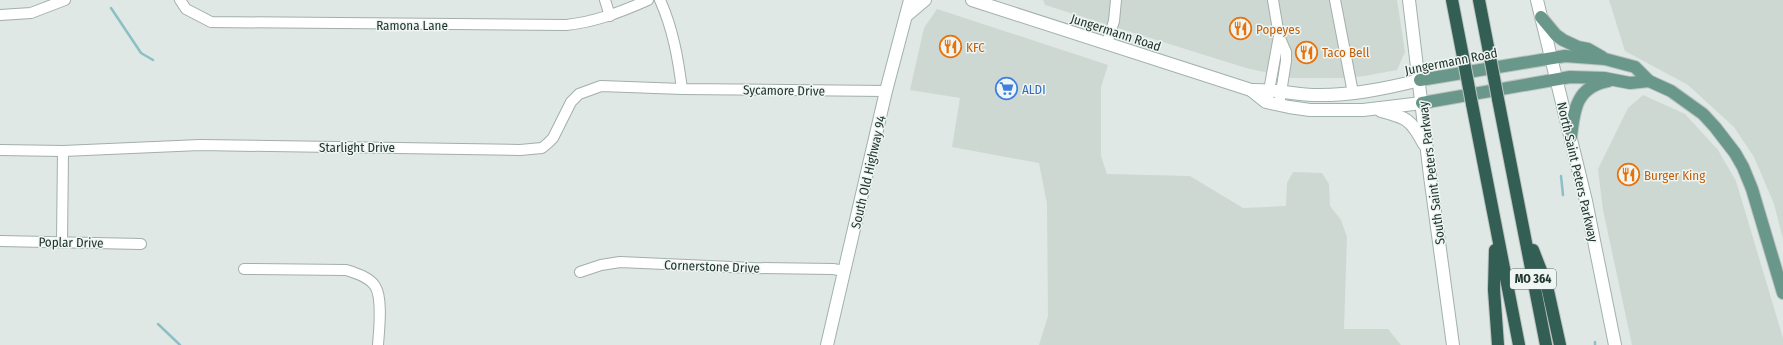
<svg xmlns="http://www.w3.org/2000/svg" width="1783" height="345" font-family="'Fira Sans Condensed',sans-serif">
<style>
.built{fill:#cdd8d3}
.lines{fill:none;stroke-linecap:round;stroke-linejoin:round}
.stream{stroke:#8dbfc7;stroke-width:2.5}
.street-casing{stroke:#a3afaa;stroke-width:12}
.secondary-casing{stroke:#a0b2ab;stroke-width:14}
.primary-casing{stroke:#bdc3c1;stroke-width:14}
.highway-casing{stroke:#bdc3c1;stroke-width:14}
.street{stroke:#fff;stroke-width:10}
.secondary{stroke:#fff;stroke-width:12}
.primary{stroke:#69988b;stroke-width:12}
.highway{stroke:#325e54;stroke-width:12}
.highway-bridge-casing{stroke:#bdc3c1;stroke-width:14;stroke-linecap:butt}
.highway-bridge{stroke:#325e54;stroke-width:12}
.labels{text-anchor:middle;stroke-width:3;stroke-linejoin:round;paint-order:stroke}
.shield{fill:#eff5f2;stroke:#606f6a;stroke-width:1}
.shield-label{font-size:12px;font-weight:bold;fill:#223630}
.street-label{font-size:13px;fill:#223630;stroke:#eff5f2}
.food-label{font-size:13px;fill:#c56008;stroke:#eff5f2;text-anchor:start}
.shop-label{font-size:13px;fill:#366cbe;stroke:#eff5f2;text-anchor:start}
</style>
<rect width="100%" height="100%" fill="#dfe8e4"/>
<g class="built">
<polygon points="1043,0 1397,0 1405,52 1397,70 1364,76 1342,78 1292,78 1246,68 1045,5"/>
<polygon points="1609,0 1783,0 1783,239 1774,204 1754,157 1734,127 1688,85 1625,51"/>
<polygon points="937,9 1108,65 1101,87 1101,156 1107,174 1190,176 1243,208 1286,206 1287,183 1293,172 1322,173 1329,184 1330,206 1341,220 1347,237 1344,329 1388,329 1401,345 1039,345 1048,316 1047,204 1039,163 952,147 960,98 910,90 924,28"/>
<polygon points="1643,95 1685,114 1718,150 1736,181 1783,338 1783,345 1632,345 1603,210 1598,169 1628,108"/>
</g>
<g class="lines">
<g class="stream">
<polyline points="111,8 141,53 153,60"/>
<polyline points="1561,176 1563,195"/>
<polyline points="158,324 180,345"/>
<polyline points="1595,342 1595,345"/>
</g>
<defs>
<g id="street">
<path d="M180,0l6,9 25,13 355,3c29,-3 55,-13 82,-25"/>
<polyline points="605,0 610,16"/>
<path d="M660,0c13,29 18,58 22,89"/>
<polyline points="1335,0 1353,93"/>
<polyline points="0,15 31,13 65,0"/>
<polyline points="1107,43 1114,21 1116,0"/>
<polyline points="1268,96 1279,36 1273,0"/>
<polyline points="1279,105 1286,61 1286,52 1279,36"/>
<polyline points="0,150 63,151 200,145 520,150 542,148 548,143 553,138 571,102 579,94 601,86 682,89 886,91"/>
<polyline points="0,241 141,244"/>
<polyline points="62,242 63,151"/>
<path d="M244,269l102,1c10,3 23,7 29,16 8,12 4,44 3,59"/>
<polyline points="580,272 601,265 620,262 753,268 833,269 845,271"/>
</g>
<g id="secondary">
<path d="M972,0l279,90c21,-1 41,4 62,5 36,1 71,-6 107,-15"/>
<polyline points="1409,0 1430,176 1453,345"/>
<polyline points="1537,0 1586,201 1615,345"/>
<polyline points="906,16 925,0"/>
<polyline points="1251,90 1266,102 1289,107 1310,110 1363,110 1422,103"/>
<path d="M1381,111c26,7 30,8 43,33"/>
<polyline points="827,345 886,91 910,0"/>
</g>
<g id="primary">
<polyline points="1541,17 1556,35 1563,40 1578,47 1588,49 1602,57"/>
<polyline points="1420,80 1565,56 1605,59 1635,67 1649,81 1671,91 1703,114 1715,127 1735,153 1743,167 1752,189 1783,293"/>
<polyline points="1422,103 1570,77 1604,78 1630,83 1649,81"/>
<path d="M1571,137c3,-27 5,-50 37,-56"/>
</g>
<g id="highway">
<polyline points="1452,0 1464,62"/>
<polyline points="1479,0 1490,57"/>
<polyline points="1498,99 1546,345"/>
<polyline points="1472,104 1519,345"/>
<polyline points="1495,250 1494,290 1498,345"/>
<polyline points="1533,250 1547,286 1560,345"/>
</g>
</defs>
<use href="#street" class="street-casing"/>
<use href="#secondary" class="secondary-casing"/>
<use href="#primary" class="primary-casing"/>
<use href="#highway" class="highway-casing"/>
<use href="#street" class="street"/>
<use href="#secondary" class="secondary"/>
<use href="#primary" class="primary"/>
<use href="#highway" class="highway"/>
<defs>
<g id="highway-bridge">
<polyline points="1490,57 1498,99"/>
<polyline points="1464,62 1472,104"/>
</g>
</defs>
<use href="#highway-bridge" class="highway-bridge-casing"/>
<use href="#highway-bridge" class="highway-bridge"/>
</g>
<defs>
<symbol id="restaurant-ring" viewBox="-11 -11 22 22"><circle r="9.5" fill="#eff5f2" stroke="#e8710a" stroke-width="1.5"/><path d="M-5-6h1v4h1v-4h1v4h1v-4h1v5L-1.5 .5V6h-2V.5L-5-1ZM5-6V6H3V1.5H1.5Q1.5-4 5-6Z" fill="#e8710a"/></symbol>
<symbol id="supermarket-ring" viewBox="-11 -11 22 22"><circle r="9.5" fill="#eff5f2" stroke="#3f7fe0" stroke-width="1.5"/><path d="M-6-5.5h2.5l.6 2H6L4.5 2H-2.5L-4.4-4H-6ZM-1.5 3.2a1.3 1.3 0 1 0 .1 0ZM3 3.2a1.3 1.3 0 1 0 .1 0Z" fill="#3f7fe0"/></symbol>
</defs>
<g fill-rule="evenodd">
<use href="#restaurant-ring" x="1228" y="16" width="25" height="25"/>
<use href="#restaurant-ring" x="938" y="34" width="25" height="25"/>
<use href="#restaurant-ring" x="1294" y="40" width="25" height="25"/>
<use href="#supermarket-ring" x="994" y="76" width="25" height="25"/>
<use href="#restaurant-ring" x="1616" y="162" width="25" height="25"/>
</g>
<g class="labels">
<rect class="shield" x="1510" y="269" width="46" height="20" rx="3"/>
<g class="shield-label">
<text x="1533" y="283">MO 364</text>
</g>
<g class="street-label">
<text x="412" y="30">Ramona Lane</text>
<text transform="translate(1116 32) rotate(18)" y="5">Jungermann Road</text>
<text transform="translate(1451 61) rotate(-11)" y="5">Jungermann Road</text>
<text transform="translate(784 90) rotate(1)" y="5">Sycamore Drive</text>
<text x="357" y="152">Starlight Drive</text>
<text transform="translate(868 172) rotate(-77)" y="5">South Old Highway 94</text>
<text transform="translate(1578 172) rotate(77)" y="5">North Saint Peters Parkway</text>
<text transform="translate(1431 173) rotate(-97)" y="5">South Saint Peters Parkway</text>
<text transform="translate(71 242) rotate(1)" y="5">Poplar Drive</text>
<text transform="translate(712 266) rotate(2)" y="5">Cornerstone Drive</text>
</g>
<g class="food-label">
<text x="1256" y="34">Popeyes</text>
<text x="966" y="52">KFC</text>
<text x="1322" y="57">Taco Bell</text>
<text x="1644" y="180">Burger King</text>
</g>
<g class="shop-label">
<text x="1022" y="94">ALDI</text>
</g>
</g>
</svg>
